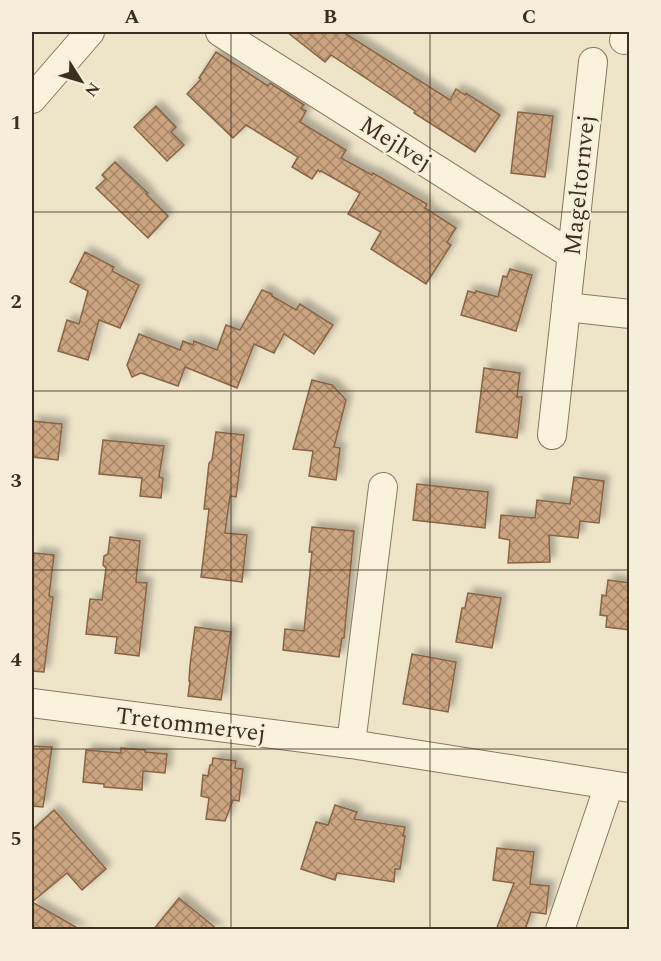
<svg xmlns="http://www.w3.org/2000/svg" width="661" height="961" font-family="Spectral,serif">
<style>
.building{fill:url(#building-cross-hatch);stroke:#896444;stroke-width:1.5;filter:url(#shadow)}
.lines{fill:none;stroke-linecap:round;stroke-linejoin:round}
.street-casing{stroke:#8a785e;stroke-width:30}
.street{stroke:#f9f2dd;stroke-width:28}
.grid{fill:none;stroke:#3b2f21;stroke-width:1.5;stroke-opacity:0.55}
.labels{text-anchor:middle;stroke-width:4.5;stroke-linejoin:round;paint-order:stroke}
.street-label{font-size:24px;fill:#3b2f21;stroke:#f5efd9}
.neatline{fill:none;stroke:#3b2f21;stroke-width:2}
.grid-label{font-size:20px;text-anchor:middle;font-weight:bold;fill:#3b2f21}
</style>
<defs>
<pattern id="building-cross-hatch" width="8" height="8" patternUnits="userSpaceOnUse" patternTransform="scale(1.5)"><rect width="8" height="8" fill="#cba480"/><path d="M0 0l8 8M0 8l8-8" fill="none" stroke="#a68668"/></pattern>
<filter id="shadow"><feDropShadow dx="5.5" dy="-5.5" stdDeviation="3" flood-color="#0004"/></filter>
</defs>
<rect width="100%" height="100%" fill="#eee5c9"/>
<g class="building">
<polygon points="287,32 343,32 450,100 456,89 465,95 466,93 500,115 475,152 414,113 415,111 331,55 325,62"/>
<polygon points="216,52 268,86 270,83 304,105 301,108 306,111 300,122 346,150 341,158 372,175 373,173 427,204 425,208 456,228 447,242 451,245 426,284 371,249 381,232 348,214 360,193 321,171 320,172 318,170 312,179 292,167 298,157 246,125 233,138 187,94 201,79 199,78"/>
<polygon points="156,106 176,127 171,132 184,145 167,161 134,127"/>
<polygon points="518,112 553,116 545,177 511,173"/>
<polygon points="115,162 148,193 146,194 168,216 148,238 96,188 106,179 102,175"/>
<polygon points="85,252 114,267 112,271 139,285 120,328 99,320 88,360 58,351 67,320 79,324 88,291 70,282"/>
<polygon points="510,269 532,275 516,331 461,315 468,291 475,293 476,291 498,297 503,276 507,277"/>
<polygon points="262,290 272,294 272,296 296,310 300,304 333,325 314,354 284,334 274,353 254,344 237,388 185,367 178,386 141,373 132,377 127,365 139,334 180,350 183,341 193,345 194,341 217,350 226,325 240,330"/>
<polygon points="484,368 520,373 517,397 522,397 517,438 476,432"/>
<polygon points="312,380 332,385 346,400 334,447 340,448 336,480 309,476 313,451 293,449"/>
<polygon points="32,421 62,424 58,460 32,457"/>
<polygon points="216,432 244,435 236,497 230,496 225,533 247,535 242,582 201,577 209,509 204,509 209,463 212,460"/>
<polygon points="103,440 164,446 159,477 163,478 161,498 140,496 142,478 99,474"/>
<polygon points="574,477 604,481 599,523 580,521 578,538 549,535 550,562 508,563 510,540 499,538 501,515 535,518 537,500 570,504"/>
<polygon points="417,484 488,492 485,528 413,520"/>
<polygon points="312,527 354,531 344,638 342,638 339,657 283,650 285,629 304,631 312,552 309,552"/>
<polygon points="110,537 140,541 136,582 147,583 139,656 115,653 117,637 86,634 90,599 102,600 106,568 103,565 104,556 108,554"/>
<polygon points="34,553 54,555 49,596 53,597 44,672 32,671 32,577"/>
<polygon points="608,580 630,583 630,630 606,627 607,616 600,615 602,595 606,596"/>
<polygon points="468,593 501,598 492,648 456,642 462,608 465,608"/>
<polygon points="195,627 231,632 221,700 188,696 190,681 189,681 190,665"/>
<polygon points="412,654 456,662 448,712 403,704"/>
<polygon points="32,746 52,747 43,807 32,806"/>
<polygon points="121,748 145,750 145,752 167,754 165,773 143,771 142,790 104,787 104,784 83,782 86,750 121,753"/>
<polygon points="213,758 236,761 235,768 243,769 239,801 233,800 225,821 206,819 209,798 201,796 203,775 208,776 210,765 212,765"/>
<polygon points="335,805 357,812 354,819 405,827 403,836 405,836 400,869 395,869 394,882 337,873 335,880 301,869 316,822 328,825"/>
<polygon points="54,810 106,869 82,890 67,873 32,902 32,830"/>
<polygon points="497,848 534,852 530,884 549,886 546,914 531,912 525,930 496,930 514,883 493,880"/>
<polygon points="179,898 218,930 153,930"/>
<polygon points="32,902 81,930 32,930"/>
</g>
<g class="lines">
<defs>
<g id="street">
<polyline points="220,32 572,255"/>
<polyline points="624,40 630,34"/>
<polyline points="32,99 90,32"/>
<polyline points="566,307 630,314"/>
<polyline points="552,435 593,62"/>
<polyline points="32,703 351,744 630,788"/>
<polyline points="351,744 383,487"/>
<polyline points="560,930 609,785"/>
</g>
</defs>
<use href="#street" class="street-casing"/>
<use href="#street" class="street"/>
</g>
<path class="grid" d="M231,32v898M430,32v898M32,212h598M32,391h598M32,570h598M32,749h598"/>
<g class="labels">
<g class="street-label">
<text transform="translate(396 143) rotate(32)" y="8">Mejlvej</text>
<text transform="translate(579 185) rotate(-84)" y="8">Mageltornvej</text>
<text transform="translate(191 724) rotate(7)" y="8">Tretommervej</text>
</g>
</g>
<rect width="661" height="961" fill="none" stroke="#f5efd9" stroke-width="66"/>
<g transform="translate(81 81) rotate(127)" stroke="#f5efd9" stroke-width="4.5" paint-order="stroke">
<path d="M0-4.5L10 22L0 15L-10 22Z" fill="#3b2f21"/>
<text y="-9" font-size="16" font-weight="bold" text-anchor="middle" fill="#3b2f21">N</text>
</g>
<rect x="33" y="33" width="595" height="895" class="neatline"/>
<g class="grid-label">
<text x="132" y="23">A</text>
<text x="330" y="23">B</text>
<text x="529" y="23">C</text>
<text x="16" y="129">1</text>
<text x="16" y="308">2</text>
<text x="16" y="487">3</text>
<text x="16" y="666">4</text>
<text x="16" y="845">5</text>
</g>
</svg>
